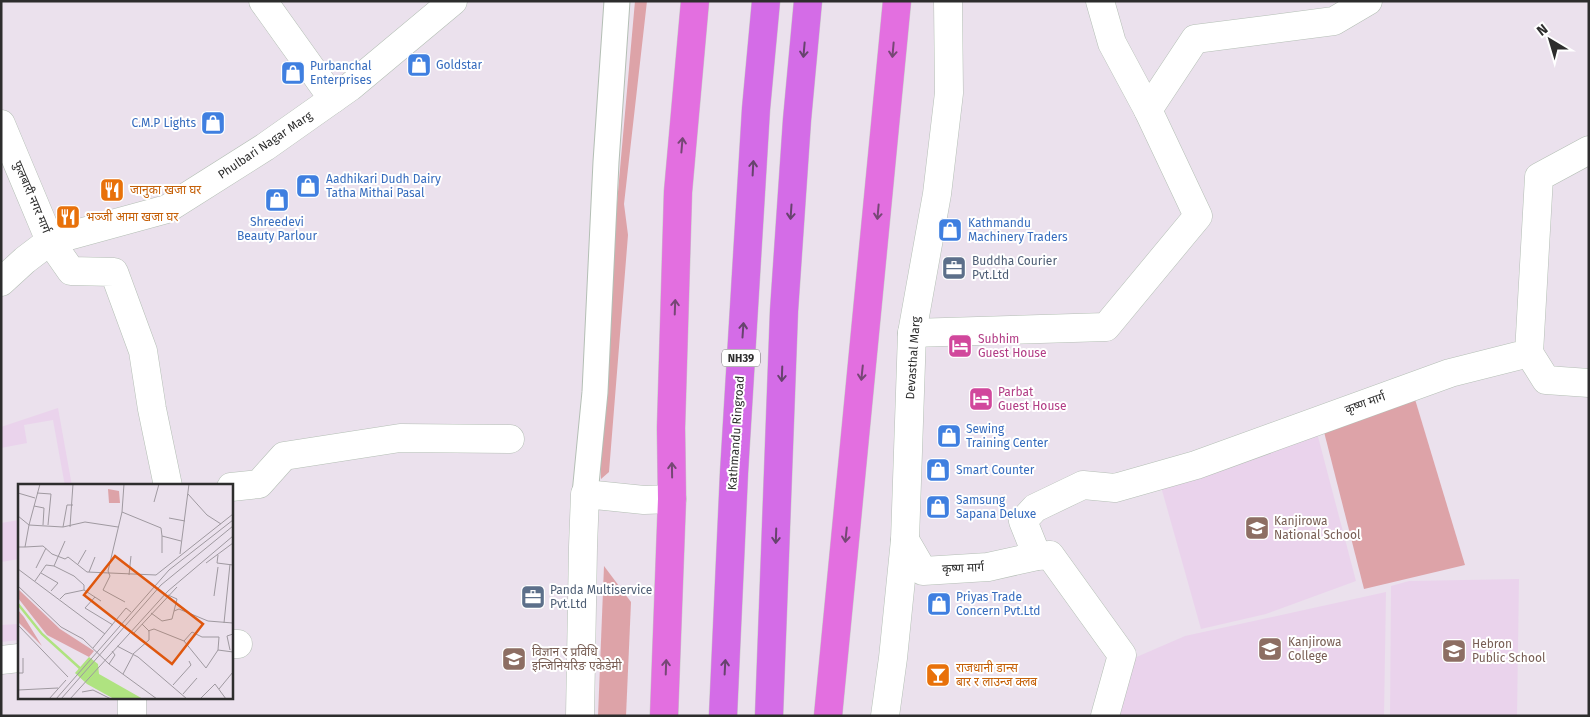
<svg xmlns="http://www.w3.org/2000/svg" width="1590" height="717" font-family="'Fira Sans','Noto Sans Devanagari',sans-serif">
<style>
.education{fill:#ead3ec}
.green{fill:#dda3a8}
.lines{fill:none;stroke-linecap:round;stroke-linejoin:round}
.service-casing{stroke:#b4bfb5;stroke-width:27}
.minor-casing{stroke:#b4bfb5;stroke-width:29}
.primary-casing{stroke:#c8c8c8;stroke-width:29}
.trunk-casing{stroke:#c8c8c8;stroke-width:29}
.service{stroke:#fff;stroke-width:25}
.minor{stroke:#fff;stroke-width:28}
.primary{stroke:#e36fe0;stroke-width:28}
.trunk{stroke:#d46ce7;stroke-width:28}
.oneway{stroke:#67436e}
.oneway2{stroke:#764775}
.labels{text-anchor:middle;stroke-width:4;stroke-linejoin:round;paint-order:stroke}
.shield{fill:#fff;stroke:#6c6c6c;stroke-width:1}
.shield-label{font-size:11px;font-weight:bold;fill:#2d2d2d}
.shop-label{font-size:12px;fill:#366cbe;stroke:#fff;text-anchor:start}
.street-label{font-size:12px;fill:#2d2d2d;stroke:#fff}
.food-label{font-size:12px;fill:#c56008;stroke:#fff;text-anchor:start}
.service-label{font-size:12px;fill:#4e5e75;stroke:#fff;text-anchor:start}
.hotel-label{font-size:12px;fill:#b23c85;stroke:#fff;text-anchor:start}
.education-label{font-size:12px;fill:#785e54;stroke:#fff;text-anchor:start}
.inset-river{fill:none;stroke:#afe380;stroke-width:2.5}
.inset-road{fill:none;stroke:#9f99a0;stroke-width:1}
.view{fill:#df570e;fill-opacity:0.15;stroke:#df570e;stroke-width:2.5}
.inset-edge{fill:none;stroke:#2d2d2d;stroke-width:2.5}
</style>
<rect width="100%" height="100%" fill="#ebe1ed"/>
<g class="education">
<polygon points="58,408 72,486 65,486 53,420 24,425 27,443 1,448 1,427"/>
<polygon points="1316,429 1356,581 1266,614 1201,629 1158,476"/>
<polygon points="19,520 19,559 1,562 1,523"/>
<polygon points="1519,579 1517,716 1390,716 1391,586 1409,581"/>
<polygon points="1386,592 1384,716 1109,716 1125,662 1185,636"/>
<polygon points="19,624 19,640 1,642 1,625"/>
</g>
<g class="green">
<polygon points="635,1 647,1 624,204 628,235 609,472 601,479 598,416"/>
<polygon points="1411,386 1465,565 1364,589 1321,420"/>
<polygon points="604,566 631,602 626,716 598,716"/>
</g>
<g class="lines">
<defs>
<polyline id="service" points="585,494 595,392 606,162 617,1"/>
<g id="minor">
<polyline points="263,1 333,99"/>
<polyline points="1100,1 1112,43 1148,110"/>
<polyline points="1,124 50,241 71,271 114,272 143,351 152,409 168,486"/>
<polyline points="1,282 25,260 50,241 167,209 265,147 350,87 453,1"/>
<polyline points="912,333 1106,327 1198,216 1148,110 1195,39 1334,21 1368,1"/>
<polyline points="1529,353 1546,380 1589,383"/>
<polyline points="231,487 259,484 284,456 400,438 510,439"/>
<polyline points="905,540 923,571 988,567 1037,556 1050,555 1122,655 1105,716"/>
<polyline points="1037,556 1023,521 1035,508 1083,485 1115,488 1196,465 1450,373 1529,353 1539,177 1589,150"/>
<polyline points="231,644 238,644"/>
<polyline points="1,660 19,658"/>
<polyline points="132,716 132,698"/>
<polyline points="580,716 583,547 585,494 644,500 672,499"/>
<polyline points="885,716 893,658 905,540 912,333 937,194 949,93 948,1"/>
</g>
<g id="primary">
<polyline points="664,716 672,499 671,428 678,192 695,1"/>
<polyline points="828,716 897,1"/>
</g>
<g id="trunk">
<polyline points="723,716 734,473 756,109 766,1"/>
<polyline points="769,716 784,311 797,120 808,1"/>
</g>
</defs>
<use href="#service" class="service-casing"/>
<use href="#minor" class="minor-casing"/>
<use href="#primary" class="primary-casing"/>
<use href="#trunk" class="trunk-casing"/>
<use href="#service" class="service"/>
<use href="#minor" class="minor"/>
<use href="#primary" class="primary"/>
<use href="#trunk" class="trunk"/>
</g>
<defs><path id="oneway-shaft" d="M-6 0H5M1.5-3L5.5 0L1.5 3" fill="none" stroke-width="1.6" stroke-linecap="round" stroke-linejoin="round" transform="scale(1.25)"/></defs>
<g class="oneway">
<use href="#oneway-shaft" transform="translate(804 50) rotate(95)"/>
<use href="#oneway-shaft" transform="translate(753 168) rotate(-87)"/>
<use href="#oneway-shaft" transform="translate(791 212) rotate(94)"/>
<use href="#oneway-shaft" transform="translate(743 330) rotate(-86)"/>
<use href="#oneway-shaft" transform="translate(782 374) rotate(92)"/>
<use href="#oneway-shaft" transform="translate(776 536) rotate(92)"/>
<use href="#oneway-shaft" transform="translate(725 667) rotate(-87)"/>
</g>
<g class="oneway2">
<use href="#oneway-shaft" transform="translate(893 50) rotate(95)"/>
<use href="#oneway-shaft" transform="translate(682 145) rotate(-85)"/>
<use href="#oneway-shaft" transform="translate(878 212) rotate(95)"/>
<use href="#oneway-shaft" transform="translate(675 307) rotate(-88)"/>
<use href="#oneway-shaft" transform="translate(862 373) rotate(96)"/>
<use href="#oneway-shaft" transform="translate(672 470) rotate(-91)"/>
<use href="#oneway-shaft" transform="translate(846 535) rotate(96)"/>
<use href="#oneway-shaft" transform="translate(666 667) rotate(-88)"/>
</g>
<defs>
<symbol id="shop-square" viewBox="-11 -11 22 22"><rect x="-9" y="-9" width="18" height="18" rx="4" fill="#3f7fe0" stroke="#fff"/><path d="M-5-2.5h2.3a2.7 3.5 0 0 1 5.4 0H5L5.5 6h-11ZM-1.5-2.5h3a1.5 2.3 0 0 0-3 0Z" fill="#fff"/></symbol>
<symbol id="restaurant-square" viewBox="-11 -11 22 22"><rect x="-9" y="-9" width="18" height="18" rx="4" fill="#e8710a" stroke="#fff"/><path d="M-5-6h1v4h1v-4h1v4h1v-4h1v5L-1.5 .5V6h-2V.5L-5-1ZM5-6V6H3V1.5H1.5Q1.5-4 5-6Z" fill="#fff"/></symbol>
<symbol id="office-square" viewBox="-11 -11 22 22"><rect x="-9" y="-9" width="18" height="18" rx="4" fill="#5c6f8a" stroke="#fff"/><path d="M-6-3h4V-5.5h4V-3h4V5H-6ZM-1-4.5V-3h2v-1.5ZM-6 0V1H6V0Z" fill="#fff"/></symbol>
<symbol id="hotel-square" viewBox="-11 -11 22 22"><rect x="-9" y="-9" width="18" height="18" rx="4" fill="#d1479c" stroke="#fff"/><path d="M-6-4.5h1.5V1H6V5H4.5V3h-9V5H-6ZM-4 0a1.8 1.8 0 1 1 3.6 0ZM.5 0V-2.5h3Q6-2.5 6 0Z" fill="#fff"/></symbol>
<symbol id="school-square" viewBox="-11 -11 22 22"><rect x="-9" y="-9" width="18" height="18" rx="4" fill="#8d6e63" stroke="#fff"/><path d="M0-5L7-2L0 1L-7-2ZM-4 1L0 2.5L4 1V4Q0 6-4 4Z" fill="#fff"/></symbol>
<symbol id="university-square" viewBox="-11 -11 22 22"><rect x="-9" y="-9" width="18" height="18" rx="4" fill="#8d6e63" stroke="#fff"/><path d="M0-5L7-2L0 1L-7-2ZM-4 1L0 2.5L4 1V4Q0 6-4 4Z" fill="#fff"/></symbol>
<symbol id="bar-square" viewBox="-11 -11 22 22"><rect x="-9" y="-9" width="18" height="18" rx="4" fill="#e8710a" stroke="#fff"/><path d="M-6-5H6L.8 .8V4.5H3.5V6h-7V4.5H-.8V.8Z" fill="#fff"/></symbol>
</defs>
<g fill-rule="evenodd">
<use href="#shop-square" x="405" y="51" width="28" height="28"/>
<use href="#shop-square" x="279" y="59" width="28" height="28"/>
<use href="#shop-square" x="199" y="109" width="28" height="28"/>
<use href="#shop-square" x="294" y="172" width="28" height="28"/>
<use href="#restaurant-square" x="98" y="176" width="28" height="28"/>
<use href="#shop-square" x="263" y="186" width="28" height="28"/>
<use href="#restaurant-square" x="54" y="203" width="28" height="28"/>
<use href="#shop-square" x="936" y="216" width="28" height="28"/>
<use href="#office-square" x="940" y="254" width="28" height="28"/>
<use href="#hotel-square" x="946" y="332" width="28" height="28"/>
<use href="#hotel-square" x="967" y="385" width="28" height="28"/>
<use href="#shop-square" x="935" y="422" width="28" height="28"/>
<use href="#shop-square" x="924" y="456" width="28" height="28"/>
<use href="#shop-square" x="924" y="493" width="28" height="28"/>
<use href="#school-square" x="1243" y="514" width="28" height="28"/>
<use href="#office-square" x="519" y="583" width="28" height="28"/>
<use href="#shop-square" x="925" y="590" width="28" height="28"/>
<use href="#university-square" x="1256" y="635" width="28" height="28"/>
<use href="#school-square" x="1440" y="637" width="28" height="28"/>
<use href="#university-square" x="500" y="645" width="28" height="28"/>
<use href="#bar-square" x="924" y="661" width="28" height="28"/>
</g>
<g class="labels">
<rect class="shield" x="722" y="349.5" width="38" height="17" rx="4"/>
<g class="shield-label">
<text x="741" y="362">NH39</text>
</g>
<g class="shop-label">
<text x="436" y="69">Goldstar</text>
<text x="310" y="70">Purbanchal<tspan x="310" dy="14">Enterprises</tspan></text>
<text x="196" y="127" text-anchor="end">C.M.P Lights</text>
<text x="326" y="183">Aadhikari Dudh Dairy<tspan x="326" dy="14">Tatha Mithai Pasal</tspan></text>
<text x="277" y="226" text-anchor="middle">Shreedevi<tspan x="277" dy="14">Beauty Parlour</tspan></text>
<text x="968" y="227">Kathmandu<tspan x="968" dy="14">Machinery Traders</tspan></text>
<text x="966" y="433">Sewing<tspan x="966" dy="14">Training Center</tspan></text>
<text x="956" y="474">Smart Counter</text>
<text x="956" y="504">Samsung<tspan x="956" dy="14">Sapana Deluxe</tspan></text>
<text x="956" y="601">Priyas Trade<tspan x="956" dy="14">Concern Pvt.Ltd</tspan></text>
</g>
<g class="street-label">
<text transform="translate(265 145) rotate(-34)" y="4">Phulbari Nagar Marg</text>
<text transform="translate(32 197) rotate(67)" y="4">फुलबारी नगर मार्ग</text>
<text transform="translate(913 358) rotate(-86)" y="4">Devasthal Marg</text>
<text transform="translate(1365 403) rotate(-20)" y="4">कृष्ण मार्ग</text>
<text transform="translate(736 433) rotate(-86)" y="4">Kathmandu Ringroad</text>
<text transform="translate(963 568) rotate(-3)" y="4">कृष्ण मार्ग</text>
</g>
<g class="food-label">
<text x="130" y="194">जानुका खजा घर</text>
<text x="86" y="221">भञ्जी आमा खजा घर</text>
<text x="956" y="672">राजधानी डान्स<tspan x="956" dy="14">बार र लाउन्ज क्लब</tspan></text>
</g>
<g class="service-label">
<text x="972" y="265">Buddha Courier<tspan x="972" dy="14">Pvt.Ltd</tspan></text>
<text x="550" y="594">Panda Multiservice<tspan x="550" dy="14">Pvt.Ltd</tspan></text>
</g>
<g class="hotel-label">
<text x="978" y="343">Subhim<tspan x="978" dy="14">Guest House</tspan></text>
<text x="998" y="396">Parbat<tspan x="998" dy="14">Guest House</tspan></text>
</g>
<g class="education-label">
<text x="1274" y="525">Kanjirowa<tspan x="1274" dy="14">National School</tspan></text>
<text x="1288" y="646">Kanjirowa<tspan x="1288" dy="14">College</tspan></text>
<text x="1472" y="648">Hebron<tspan x="1472" dy="14">Public School</tspan></text>
<text x="532" y="656">विज्ञान र प्रविधि<tspan x="532" dy="14">इन्जिनियरिङ एकेडेमी</tspan></text>
</g>
</g>
<g transform="translate(18 484)">
<rect width="215" height="215" fill="#ebe1ed"/>
<path d="M90,5l11,2 1,12h-11zM0,105l42,40 34,22 -5,6 -42,-22 -29,-37zM0,126l6,7 18,29 -24,-24z" fill="#dda3a8"/>
<path d="M71,173l9,7 1,10 44,25h-29l-27,-15 -12,-11z" fill="#afe380"/>
<path class="inset-river" d="M0,120l24,30 41,37"/>
<path class="inset-road" d="M106,0l-2,28 -14,59 2,5 -7,14 22,12M0,9l17,5M19,9l14,1 -3,31M170,10l19,21 14,9M136,18l5,-18M16,22l10,2 -1,17M104,28l39,16 1,8M0,32l11,9 11,-41M151,34l16,3M45,43l4,-22h6M52,43l3,-43M0,63h7l4,-22 34,2 22,-5 33,5M7,63l18,-1 9,8 13,5 3,-2 19,15 69,3 77,-61M144,69v-17l19,5M162,70l9,-70M200,71l-1,8 16,2M188,79l27,-20M60,80l8,-14M36,82l11,-25M18,84l10,-20M0,85l87,65M71,88l6,-15M23,89l17,10 -7,8M111,91l2,-19M17,97l11,-16 8,1 20,10 10,9v5l17,11M0,102l43,41 22,12 26,25 48,35M150,111l9,4 -3,12M196,112l4,-29M77,113l-10,11 28,17M42,115l5,-5 19,-4M133,129l11,8 10,-2 2,-8 5,-2 29,12 25,2M206,139l6,-59M0,141l50,52M130,147l6,-2 30,12 8,-9 10,5h17l-1,13M115,150l44,-47M166,157l22,27 12,-18 15,2M99,162l21,11 49,42M75,164l33,-40 5,4M212,166l-3,-14 6,-2M115,170l16,-14v-9l-7,-7M91,180l6,-9 -3,-4M0,189h5v-15M105,190l10,-19M155,201l18,-20 -2,-4M201,205l14,-17M0,206l40,-2M64,208l11,-2 18,9M165,210l14,-16M31,215l17,-19M38,215l113,-129 64,-50M43,215l100,-114 72,-59M52,215l98,-108 65,-55M182,215l15,-15 11,15"/>
<path class="view" d="M97,72l88,68 -31,40 -88,-69z"/>
<rect width="215" height="215" class="inset-edge"/>
</g>
<rect width="1590" height="717" fill="none" stroke="#2d2d2d" stroke-width="5"/>
<g transform="translate(1550 40) rotate(322)" stroke="#ffffff" stroke-width="4" paint-order="stroke">
<path d="M0-4L9 19L0 12L-9 19Z" fill="#2d2d2d"/>
<text y="-8" font-size="14" font-weight="bold" text-anchor="middle" fill="#2d2d2d">N</text>
</g>
</svg>
